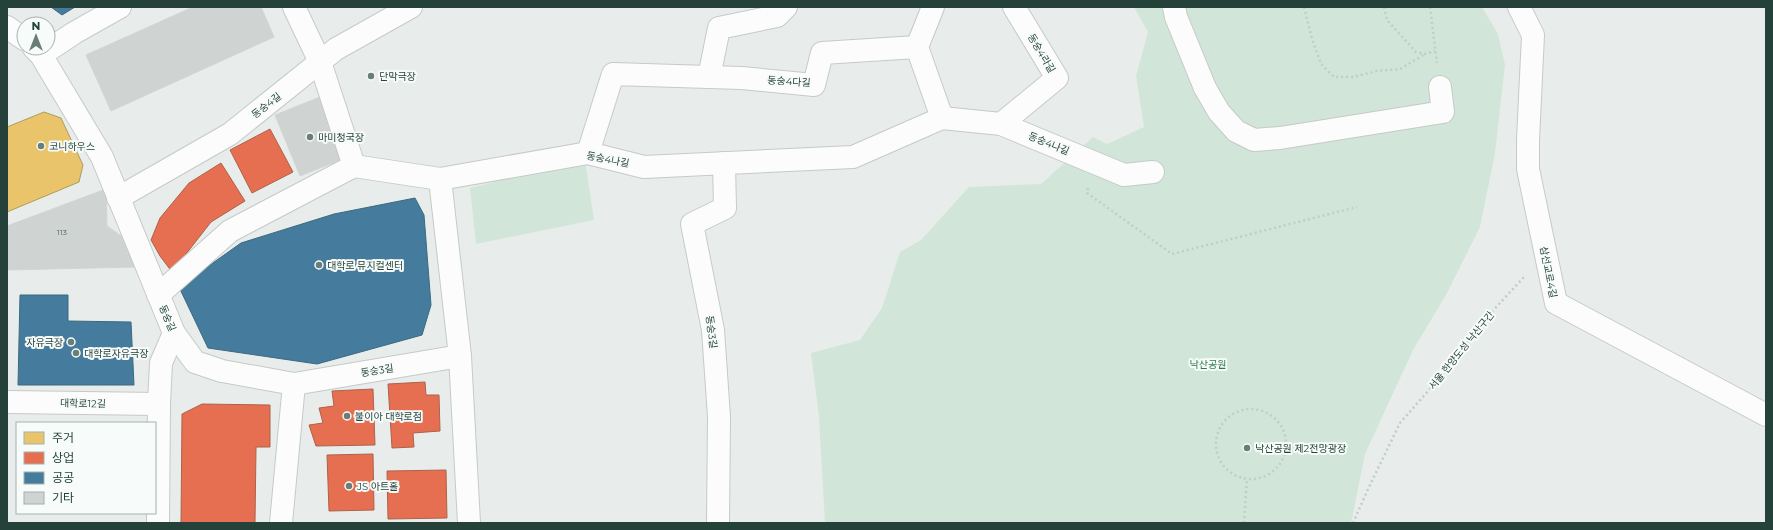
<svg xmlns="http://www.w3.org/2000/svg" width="1773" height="530" font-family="Montserrat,'Noto Sans KR',sans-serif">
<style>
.green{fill:#d1e6d8}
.homes{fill:#e9c46a;stroke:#ae9d5c}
.shops{fill:#e76f51;stroke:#ac624a}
.public{fill:#457b9d;stroke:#3b6a7f}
.building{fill:#cfd4d2;stroke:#d1d6d4}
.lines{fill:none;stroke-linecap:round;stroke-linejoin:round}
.minor-casing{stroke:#c5cac8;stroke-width:24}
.path{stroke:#c3ccca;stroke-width:2.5;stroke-dasharray:2 3;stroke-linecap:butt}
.minor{stroke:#fcfcfc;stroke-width:22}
.poi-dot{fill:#697e78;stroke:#f7fbf9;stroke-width:1.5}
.labels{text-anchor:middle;stroke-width:4;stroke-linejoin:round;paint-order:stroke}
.number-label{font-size:8px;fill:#506761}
.street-label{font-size:10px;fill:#24423a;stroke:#f7fbf9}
.poi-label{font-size:10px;fill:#24423a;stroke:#f7fbf9;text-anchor:start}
.park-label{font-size:10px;fill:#2d7a4b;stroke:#f7fbf9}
</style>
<rect width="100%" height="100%" fill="#e8edeb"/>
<g class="green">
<polygon points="1134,7 1482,7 1498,34 1505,65 1495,153 1480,227 1446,295 1413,350 1365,454 1351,523 825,523 819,417 811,353 860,340 882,308 900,252 921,240 969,187 1041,184 1093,137 1107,144 1144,127 1136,76 1148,32"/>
<polygon points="585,160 594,220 476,244 470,188"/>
</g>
<polygon class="homes" points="44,112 61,118 83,165 79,182 7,212 7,127"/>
<g class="shops">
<polygon points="270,129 293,172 252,193 230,150"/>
<polygon points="221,163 245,201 211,222 172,272 160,256 151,240 160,218 189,183"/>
<polygon points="425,382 426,395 439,395 440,431 413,433 414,447 392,448 388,384"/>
<polygon points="373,389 375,445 316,446 309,425 323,423 319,408 334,406 332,391"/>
<polygon points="202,404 270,405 270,447 256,447 255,523 181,523 182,414"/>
<polygon points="373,454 374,510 329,511 327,455"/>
<polygon points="446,470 447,518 388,519 387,471"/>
</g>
<g class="public">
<polygon points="51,7 75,7 62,15"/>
<polygon points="415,198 424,215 431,305 422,335 317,364 208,348 179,287 241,243 334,214"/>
<polygon points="20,295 68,295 68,321 131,322 134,385 18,385"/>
</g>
<g class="building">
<polygon points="193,7 261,7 274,37 111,111 86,55"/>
<polygon points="320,97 345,158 300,176 275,115"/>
<polygon points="106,189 107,226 124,238 136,267 7,270 7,226"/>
</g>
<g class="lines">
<defs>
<g id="minor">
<polyline points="294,7 320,62 354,166 440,179 588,153 644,167 853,157 942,118 1001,124 1124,175 1153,172"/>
<polyline points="933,7 917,47 942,118"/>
<polyline points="1174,7 1176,17 1205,88 1219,112 1236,131 1254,140 1280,138 1443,112 1440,87"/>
<polyline points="1519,7 1533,35 1528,140 1528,169 1556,303 1766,415"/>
<polyline points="7,27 24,39"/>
<polyline points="34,48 41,55 102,157 174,333 195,362 222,371 294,384 281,523"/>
<polyline points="41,55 74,33 120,7"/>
<polyline points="709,77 742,78 814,85 822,53 917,47"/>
<polyline points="1001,124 1057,78 1014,7"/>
<polyline points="588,153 613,74 709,77 719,28 777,16 786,7"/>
<polyline points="118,198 230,134 336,49 411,7"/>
<polyline points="158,295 230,231 354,166"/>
<polyline points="460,356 469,523"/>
<polyline points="294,384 460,356 440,179"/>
<polyline points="7,402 159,404"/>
<polyline points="158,523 159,404 161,363 174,333"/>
<polyline points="718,523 719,417 713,330 692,224 725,208 724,163"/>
</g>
</defs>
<use href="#minor" class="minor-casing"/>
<g class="path">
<polyline points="1304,7 1312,39 1321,64 1334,77 1353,77 1377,71 1400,69 1425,54"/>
<polyline points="1384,7 1387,20 1416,52 1425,54 1435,51"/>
<polyline points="1430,7 1437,63"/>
<polyline points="1088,188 1087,193 1172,254 1357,207"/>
<circle cx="1251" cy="444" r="35"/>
<polyline points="1286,451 1336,451"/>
<polyline points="1244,523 1247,478"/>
<polyline points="1353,523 1369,487 1400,423 1457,358 1476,329 1524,277"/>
</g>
<use href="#minor" class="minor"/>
</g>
<g class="poi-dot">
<circle cx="371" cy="76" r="4"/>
<circle cx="310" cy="137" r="4"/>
<circle cx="41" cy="146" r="4"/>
<circle cx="319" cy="265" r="4"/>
<circle cx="71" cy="342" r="4"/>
<circle cx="76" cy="353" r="4"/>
<circle cx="347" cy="416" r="4"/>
<circle cx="1247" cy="448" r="4"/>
<circle cx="349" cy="486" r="4"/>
</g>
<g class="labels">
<g class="number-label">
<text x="62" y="235">113</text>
</g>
<g class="street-label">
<text transform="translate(1042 53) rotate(59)" y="4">동숭4라길</text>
<text transform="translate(789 81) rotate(4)" y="4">동숭4다길</text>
<text transform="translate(266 105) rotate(-38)" y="4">동숭4길</text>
<text transform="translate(1049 143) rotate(22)" y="4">동숭4나길</text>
<text transform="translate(608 159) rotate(11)" y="4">동숭4나길</text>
<text transform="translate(1549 272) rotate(79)" y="4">삼선교로4길</text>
<text transform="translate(168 318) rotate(67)" y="4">동숭길</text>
<text transform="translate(712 332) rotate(83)" y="4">동숭3길</text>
<text transform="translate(1461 350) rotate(-51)" y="4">서울 한양도성 낙산구간</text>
<text transform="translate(377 370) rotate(-9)" y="4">동숭3길</text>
<text transform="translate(83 403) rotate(1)" y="4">대학로12길</text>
</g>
<g class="poi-label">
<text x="379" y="80">단막극장</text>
<text x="318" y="141">마미청국장</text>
<text x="49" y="150">코니하우스</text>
<text x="327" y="269">대학로 뮤지컬센터</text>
<text x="63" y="346" text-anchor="end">자유극장</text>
<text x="84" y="357">대학로자유극장</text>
<text x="355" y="420">불이아 대학로점</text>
<text x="1255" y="452">낙산공원 제2전망광장</text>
<text x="357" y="490">JS 아트홀</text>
</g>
<g class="park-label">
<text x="1208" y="368">낙산공원</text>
</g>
</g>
<rect width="1773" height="530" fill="none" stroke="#24423a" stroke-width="16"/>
<rect x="16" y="422" width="140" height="92" fill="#f7fbf9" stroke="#a3b1ad"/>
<rect x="24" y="432" width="20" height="12" fill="#e9c46a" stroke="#a3b1ad"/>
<text x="52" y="442" font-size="12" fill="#24423a">주거</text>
<rect x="24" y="452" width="20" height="12" fill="#e76f51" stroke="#a3b1ad"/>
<text x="52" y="462" font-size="12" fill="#24423a">상업</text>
<rect x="24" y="472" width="20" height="12" fill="#457b9d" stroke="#a3b1ad"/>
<text x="52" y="482" font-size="12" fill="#24423a">공공</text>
<rect x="24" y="492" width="20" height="12" fill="#cfd4d2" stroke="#a3b1ad"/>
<text x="52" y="502" font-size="12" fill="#24423a">기타</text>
<g transform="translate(36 36)"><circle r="19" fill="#f7fbf9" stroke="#a3b1ad"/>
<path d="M0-3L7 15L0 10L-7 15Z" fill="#697e78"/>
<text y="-6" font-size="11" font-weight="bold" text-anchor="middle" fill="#24423a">N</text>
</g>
</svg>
